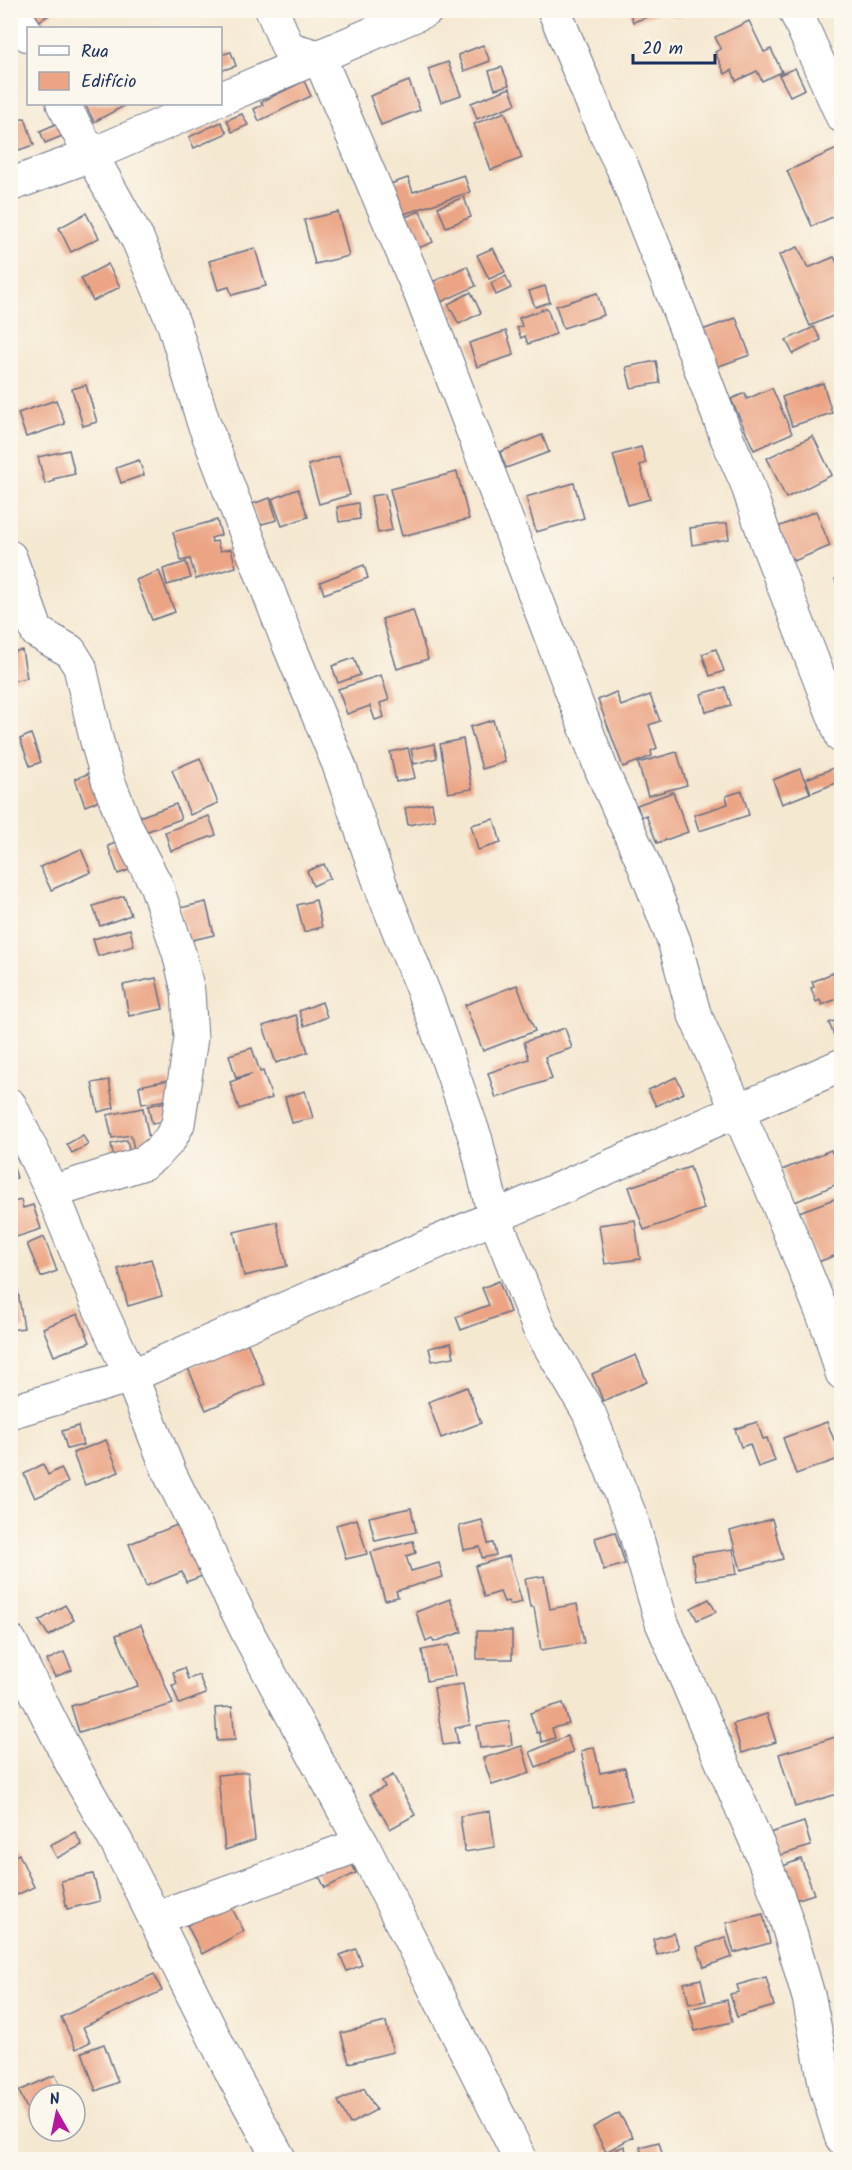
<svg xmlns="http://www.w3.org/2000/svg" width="852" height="2170" font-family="Kalam,sans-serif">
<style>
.building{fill:#eba585}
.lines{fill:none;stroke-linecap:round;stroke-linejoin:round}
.minor-casing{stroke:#677086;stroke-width:35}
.minor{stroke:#fff;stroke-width:33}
</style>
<rect width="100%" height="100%" fill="#fbf7ec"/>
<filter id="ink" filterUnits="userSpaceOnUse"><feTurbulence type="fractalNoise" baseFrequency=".0167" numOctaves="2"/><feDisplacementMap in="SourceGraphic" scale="12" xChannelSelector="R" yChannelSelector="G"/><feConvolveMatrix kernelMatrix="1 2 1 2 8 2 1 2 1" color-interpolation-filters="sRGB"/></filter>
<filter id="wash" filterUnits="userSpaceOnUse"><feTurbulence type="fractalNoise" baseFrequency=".008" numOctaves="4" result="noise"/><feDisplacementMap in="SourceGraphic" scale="24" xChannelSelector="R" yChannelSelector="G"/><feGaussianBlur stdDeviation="1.35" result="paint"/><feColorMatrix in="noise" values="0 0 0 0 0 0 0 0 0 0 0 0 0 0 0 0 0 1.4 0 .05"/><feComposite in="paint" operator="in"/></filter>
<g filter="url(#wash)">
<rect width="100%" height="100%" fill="#f5e8d1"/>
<g id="blocks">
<g class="building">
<polygon points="27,10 49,10 51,14 39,21 34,12 29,15"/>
<polygon points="629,10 664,10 664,11 633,22"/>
<polygon points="674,10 694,10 677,18"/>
<polygon points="749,21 764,52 771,49 782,72 762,81 757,71 736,81 732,70 725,74 715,52 721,49 715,37"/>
<polygon points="483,45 490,61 464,71 458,55"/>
<polygon points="231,52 236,66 220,71 220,55"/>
<polygon points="448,62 461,95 441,102 428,69"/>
<polygon points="502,67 509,85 495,89 489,71"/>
<polygon points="795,68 805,89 790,96 779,75"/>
<polygon points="304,81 311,96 259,121 254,109 263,105 261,102"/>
<polygon points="409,81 420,110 381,125 370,96"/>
<polygon points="510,88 516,104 477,119 471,103"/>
<polygon points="85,104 123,104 124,106 94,122"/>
<polygon points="505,112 522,158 491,170 474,124"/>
<polygon points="242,114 248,125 232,132 227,120"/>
<polygon points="25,118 34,145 10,153 10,123"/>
<polygon points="221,122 227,133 194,148 189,137"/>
<polygon points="56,124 62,136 45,143 40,131"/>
<polygon points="837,149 842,161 842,213 812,226 787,171"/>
<polygon points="464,175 470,192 401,215 390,184 408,178 413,192"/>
<polygon points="464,197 471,217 446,227 438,207"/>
<polygon points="420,211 433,242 416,249 403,218"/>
<polygon points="338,212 349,256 315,264 304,220"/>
<polygon points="86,213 99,238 71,252 59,228"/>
<polygon points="798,247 808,268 834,257 842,273 842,312 810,326 779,255"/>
<polygon points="255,248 266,286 232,295 229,287 218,290 209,261"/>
<polygon points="493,248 505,272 489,279 477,255"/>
<polygon points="108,264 120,287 93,301 81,278"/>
<polygon points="467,266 476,286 441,302 432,282"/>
<polygon points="506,276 511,288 496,295 491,283"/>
<polygon points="545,286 550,302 535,307 529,291"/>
<polygon points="471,292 481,313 459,324 448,304"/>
<polygon points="597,293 604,315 563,328 556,306"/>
<polygon points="547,308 556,334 528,344 525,336 521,338 517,328 522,326 519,318"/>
<polygon points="736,318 750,355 716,367 702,330"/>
<polygon points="814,327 821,340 793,354 786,340"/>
<polygon points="506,331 514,355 477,367 469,343"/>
<polygon points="656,361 660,383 631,388 626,367"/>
<polygon points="823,383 832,413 792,426 782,397"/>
<polygon points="86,385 97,422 83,426 72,389"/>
<polygon points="772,388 792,433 754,450 731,399 745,393 747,399"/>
<polygon points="56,400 65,424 26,437 18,413"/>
<polygon points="542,435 549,452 506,468 500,452"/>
<polygon points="813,436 832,475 786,498 767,458"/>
<polygon points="641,447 646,463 640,465 650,499 628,505 613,455"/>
<polygon points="69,450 75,474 53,479 54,481 45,484 38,457"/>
<polygon points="339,456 350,495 319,504 308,465"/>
<polygon points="139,460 144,475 121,483 116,468"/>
<polygon points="457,472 469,519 402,536 390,489"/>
<polygon points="574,483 584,518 536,532 526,497"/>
<polygon points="298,489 308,517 282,526 272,499"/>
<polygon points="385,494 392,530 378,533 371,496"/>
<polygon points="270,498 277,520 258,525 252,504"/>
<polygon points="358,503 360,519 339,522 337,507"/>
<polygon points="816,511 830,546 794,561 793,558 784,562 771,530"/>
<polygon points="217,520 221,535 211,538 212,542 217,541 220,551 231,549 236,567 196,579 190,559 181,561 173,532"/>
<polygon points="727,523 729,539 692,545 690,528"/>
<polygon points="186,562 191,578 167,585 163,569"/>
<polygon points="364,565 368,578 324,594 320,582"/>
<polygon points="159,571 175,612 152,620 136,580"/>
<polygon points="842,577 842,597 841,597 835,579"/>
<polygon points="413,610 428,659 397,669 382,619"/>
<polygon points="716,649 724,671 710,676 702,654"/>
<polygon points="22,650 27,678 10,681 10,652"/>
<polygon points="354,658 360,675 338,683 332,666"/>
<polygon points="381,675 389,700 380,703 384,717 375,720 370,706 347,714 338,689"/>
<polygon points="725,687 731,705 706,712 701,694"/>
<polygon points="616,692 621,706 650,695 660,721 649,725 657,748 651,751 652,756 623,767 598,700"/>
<polygon points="493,720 505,762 482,769 470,727"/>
<polygon points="31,734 41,762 30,766 20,739"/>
<polygon points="463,739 472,789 448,793 440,744"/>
<polygon points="434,744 437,758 414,764 411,749"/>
<polygon points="408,748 415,778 396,782 390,752"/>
<polygon points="677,752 687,785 648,796 638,763"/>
<polygon points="200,758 218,803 190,815 172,770"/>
<polygon points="836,767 841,781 811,793 806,779"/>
<polygon points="800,769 810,793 782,804 773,780"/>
<polygon points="97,770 108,797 85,806 75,779"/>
<polygon points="742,791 749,815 699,831 694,815 728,804 726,796"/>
<polygon points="673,792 688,832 657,843 646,815 641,817 637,805"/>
<polygon points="432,803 435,820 408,825 405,808"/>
<polygon points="176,804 181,819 145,832 139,817"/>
<polygon points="209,816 216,835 171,851 165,832"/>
<polygon points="494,819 501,843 478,850 471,825"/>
<polygon points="126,839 137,867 118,874 108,846"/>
<polygon points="81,849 91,872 51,890 40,867"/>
<polygon points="324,864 330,878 313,886 307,871"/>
<polygon points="124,896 131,915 100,926 93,906"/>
<polygon points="316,900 322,927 304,932 297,905"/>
<polygon points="206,902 214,935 188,941 180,908"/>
<polygon points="130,929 134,946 98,956 93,939"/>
<polygon points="839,970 842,976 842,997 822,1005 820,1000 816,1002 811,988 814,987 812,982"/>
<polygon points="156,978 163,1009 129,1016 123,985"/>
<polygon points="517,985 535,1031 483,1051 465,1005"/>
<polygon points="322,1002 327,1017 304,1026 299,1011"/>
<polygon points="296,1015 308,1052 276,1063 263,1026"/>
<polygon points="842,1018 842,1036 835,1038 829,1023"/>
<polygon points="565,1028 572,1048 545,1057 552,1079 496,1098 488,1073 529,1059 524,1042"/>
<polygon points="252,1048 260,1072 263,1071 272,1098 239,1109 230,1082 252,1074 236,1078 229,1055"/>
<polygon points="676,1077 684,1093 656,1106 648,1090"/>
<polygon points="109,1080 114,1108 98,1112 92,1083"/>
<polygon points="169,1080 173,1099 142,1104 139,1086"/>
<polygon points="305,1091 313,1118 292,1123 285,1097"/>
<polygon points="173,1100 177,1118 152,1124 148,1106"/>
<polygon points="143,1108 152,1154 136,1158 131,1135 112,1138 107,1115"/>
<polygon points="83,1135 88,1145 72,1153 67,1144"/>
<polygon points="127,1140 131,1161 115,1164 111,1144"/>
<polygon points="831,1150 842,1175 842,1182 795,1202 782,1170"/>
<polygon points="10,1156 17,1178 10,1179"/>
<polygon points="690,1167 704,1209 644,1230 629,1187"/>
<polygon points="834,1199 842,1217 842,1253 818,1262 799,1212"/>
<polygon points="21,1200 23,1208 33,1205 41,1229 10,1239 10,1203"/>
<polygon points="635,1220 640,1259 605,1264 599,1225"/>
<polygon points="277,1222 287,1266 244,1276 234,1232"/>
<polygon points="44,1237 57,1271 41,1277 27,1244"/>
<polygon points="151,1259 162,1296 128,1306 118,1269"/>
<polygon points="16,1280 24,1328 10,1330 10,1281"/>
<polygon points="499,1281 510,1312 461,1330 456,1317 489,1305 482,1288"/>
<polygon points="78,1314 90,1342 54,1356 43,1328"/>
<polygon points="247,1342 265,1384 206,1410 188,1368"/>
<polygon points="451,1343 454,1357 432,1361 429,1348"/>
<polygon points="636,1355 647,1382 603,1401 592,1374"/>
<polygon points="467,1387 481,1423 441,1438 428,1402"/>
<polygon points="757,1422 763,1439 767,1438 775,1461 758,1467 750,1444 741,1447 735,1429"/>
<polygon points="827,1422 841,1458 796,1474 783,1438"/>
<polygon points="78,1426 83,1445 67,1449 62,1431"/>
<polygon points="106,1440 119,1472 85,1485 73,1453"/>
<polygon points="43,1464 48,1475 61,1468 68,1483 35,1498 24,1474"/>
<polygon points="411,1508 416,1532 375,1541 369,1517"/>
<polygon points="357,1519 367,1554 346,1559 336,1525"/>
<polygon points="772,1519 783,1559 741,1570 730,1531"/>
<polygon points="482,1520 488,1544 493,1543 496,1555 482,1558 480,1547 464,1550 459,1526"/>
<polygon points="182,1523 202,1576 186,1582 182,1572 146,1586 129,1544"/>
<polygon points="615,1532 625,1564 604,1570 595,1538"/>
<polygon points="413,1541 416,1553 406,1556 411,1571 439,1563 443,1577 396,1591 398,1597 385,1600 371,1552"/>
<polygon points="733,1549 737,1574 696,1580 692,1555"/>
<polygon points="509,1556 522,1602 510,1605 508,1601 504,1602 500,1592 484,1597 475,1566"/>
<polygon points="544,1576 550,1609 577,1604 584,1643 541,1650 534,1607 530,1607 525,1579"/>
<polygon points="450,1599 462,1632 434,1642 432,1638 426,1641 416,1612"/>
<polygon points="709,1599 716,1612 697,1620 691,1608"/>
<polygon points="65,1605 74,1620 49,1636 39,1621"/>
<polygon points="141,1625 173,1704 79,1732 71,1706 138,1686 116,1635"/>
<rect x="477" y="1631" width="35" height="28"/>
<polygon points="449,1645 455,1676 427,1681 422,1650"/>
<polygon points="64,1652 72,1670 55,1677 47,1660"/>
<polygon points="184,1668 188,1679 199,1675 206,1694 179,1704 172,1685 177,1684 173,1672"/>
<polygon points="463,1684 470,1725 455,1728 458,1743 443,1745 434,1688"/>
<polygon points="563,1703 569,1724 552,1728 555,1738 542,1742 539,1732 537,1733 530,1713"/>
<polygon points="232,1707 235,1740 217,1741 215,1708"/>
<polygon points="767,1714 776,1742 742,1753 733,1724"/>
<polygon points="509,1721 512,1745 480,1748 477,1726"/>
<polygon points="567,1736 573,1752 536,1767 530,1752"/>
<polygon points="839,1736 842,1745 842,1783 837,1785 840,1793 795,1807 779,1754"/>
<polygon points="522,1746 530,1773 492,1785 483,1758"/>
<polygon points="594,1747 600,1773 625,1768 632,1800 593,1808 581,1751"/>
<polygon points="248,1772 255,1840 225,1850 218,1775"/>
<polygon points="393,1775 415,1815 390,1829 370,1794 385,1787 382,1781"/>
<polygon points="490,1811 495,1847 465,1852 460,1816"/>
<polygon points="804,1822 811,1846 771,1858 764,1835"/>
<polygon points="75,1832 82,1845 57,1858 50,1845"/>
<polygon points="19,1854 34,1887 10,1898 10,1858"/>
<polygon points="349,1857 356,1873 325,1888 317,1872"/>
<polygon points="801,1859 814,1894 789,1902 778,1868"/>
<polygon points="93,1874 100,1901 67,1909 61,1881"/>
<polygon points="229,1903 244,1931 202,1954 187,1925"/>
<polygon points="763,1914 770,1943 734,1953 726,1923"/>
<polygon points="674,1933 679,1948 657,1955 653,1939"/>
<polygon points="725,1937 732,1957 704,1967 697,1947"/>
<polygon points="356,1949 362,1965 347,1971 340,1955"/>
<polygon points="154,1974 162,1991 83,2027 90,2042 76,2049 61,2017"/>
<polygon points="766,1977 774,2006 737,2017 730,1994 739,1992 737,1985"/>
<polygon points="701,1979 706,2001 689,2004 684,1983"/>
<polygon points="727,2000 732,2022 695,2031 689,2009"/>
<polygon points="386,2022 393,2052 349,2063 341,2033"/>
<polygon points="104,2044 118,2082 96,2091 82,2052"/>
<polygon points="55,2075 65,2095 39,2095 39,2117 32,2120 19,2091"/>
<polygon points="364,2088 376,2110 350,2124 338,2101"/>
<polygon points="619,2113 633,2137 606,2152 593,2127"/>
<polygon points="659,2142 664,2160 643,2160 640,2147"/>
<polygon points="624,2146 630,2160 596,2160"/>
</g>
</g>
</g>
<g filter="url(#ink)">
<use href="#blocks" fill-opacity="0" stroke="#677086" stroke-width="1.5"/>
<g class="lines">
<defs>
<g id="minor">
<polyline points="12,10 28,35"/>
<polyline points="272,10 288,48 319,57 421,295 602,771 642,860 674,941 694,1013 770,1184 830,1332 842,1373"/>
<polyline points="554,10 602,126 622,166 665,274 727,438 746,481 767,543 842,737"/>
<polyline points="795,10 842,116"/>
<polyline points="220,99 427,10"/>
<polyline points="63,104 138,240 174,325 203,421 289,645 339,765 381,886 429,1006 476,1140 494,1216 539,1328 589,1413 631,1518 662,1623 763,1857 786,1919 809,1998 826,2088 842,2139"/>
<polyline points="10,185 91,155 209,104"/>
<polyline points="10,557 37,632 70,651 80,667 96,738 108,780 127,829 156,885 179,953 188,991 191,1038 178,1124 170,1139 158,1152 144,1163 52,1192"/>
<polyline points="10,1105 52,1192 96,1300 131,1376 170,1474 250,1637 362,1844 521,2160"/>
<polyline points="10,1412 131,1376 842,1065"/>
<polyline points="10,1641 72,1764 118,1845 234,2077 280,2160"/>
<polyline points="155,1918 362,1844"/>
</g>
</defs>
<use href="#minor" class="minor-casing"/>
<use href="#minor" class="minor"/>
</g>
</g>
<rect width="852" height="2170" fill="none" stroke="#fbf7ec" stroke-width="36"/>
<rect x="27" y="27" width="195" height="78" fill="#fbf7ec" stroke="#a1a7b3" stroke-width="1.5"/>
<rect x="39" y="46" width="30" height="9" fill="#ffffff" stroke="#a1a7b3" stroke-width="1.5"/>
<text x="81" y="57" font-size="18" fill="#1b2f5e">Rua</text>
<rect x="39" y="72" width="30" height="18" fill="#eba585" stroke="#a1a7b3" stroke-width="1.5"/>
<text x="81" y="87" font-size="18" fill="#1b2f5e">Edifício</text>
<g transform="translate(57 2113) rotate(351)"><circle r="28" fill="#fbf7ec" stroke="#a1a7b3" stroke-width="1.5"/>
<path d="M0-4.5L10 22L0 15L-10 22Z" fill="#b5179e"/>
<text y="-9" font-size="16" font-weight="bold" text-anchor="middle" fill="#1b2f5e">N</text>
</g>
<path d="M633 54v9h82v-9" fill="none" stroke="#1b2f5e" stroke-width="3"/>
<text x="642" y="54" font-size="18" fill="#1b2f5e" stroke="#fbf7ec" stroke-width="4.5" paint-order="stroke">20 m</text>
</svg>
